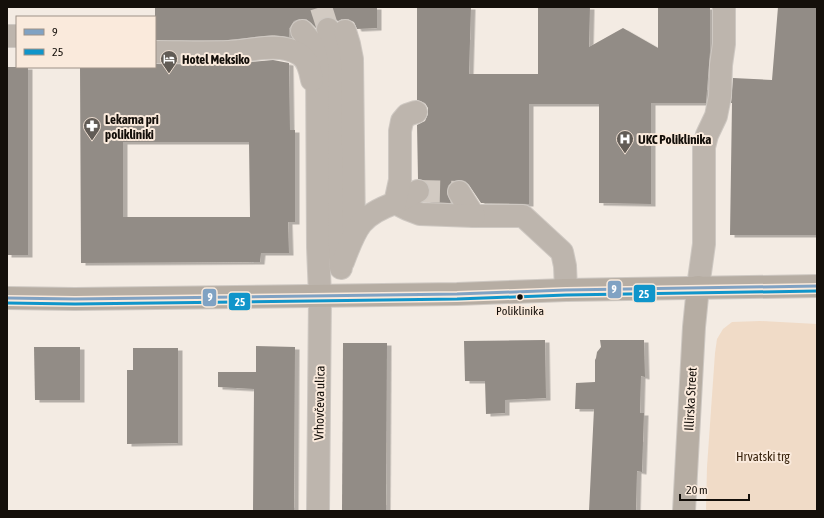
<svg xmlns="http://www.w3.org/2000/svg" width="824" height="518" font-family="'Asap Condensed',sans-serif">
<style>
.green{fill:#f0dbc7}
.building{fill:#928c86;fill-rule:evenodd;filter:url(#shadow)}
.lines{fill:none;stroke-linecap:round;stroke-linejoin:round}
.minor-tunnel{stroke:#d2cac2;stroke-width:22;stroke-dasharray:22 11;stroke-linecap:butt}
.minor-casing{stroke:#cec8c2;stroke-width:24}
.major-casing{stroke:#cec8c2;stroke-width:24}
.minor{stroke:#bdb5ad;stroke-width:22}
.major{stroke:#b6ada3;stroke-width:22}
.bus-1-casing{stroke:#faeadc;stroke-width:6}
.bus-2-casing{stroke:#faeadc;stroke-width:6}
.bus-1{stroke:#80a2c3;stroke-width:3}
.bus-2{stroke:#1095ca;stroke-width:3}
.bus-dot{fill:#140f0a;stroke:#faeadc;stroke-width:1.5}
.labels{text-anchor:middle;stroke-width:4;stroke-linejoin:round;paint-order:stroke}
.bus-label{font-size:12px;fill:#140f0a;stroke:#faeadc}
.poi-label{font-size:13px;font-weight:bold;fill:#140f0a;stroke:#faeadc;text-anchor:start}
.street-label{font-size:13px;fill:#140f0a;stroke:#faeadc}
.park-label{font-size:13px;fill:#3a250f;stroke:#faeadc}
.line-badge{stroke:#faeadc;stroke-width:1.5}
.badge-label{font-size:11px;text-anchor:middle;font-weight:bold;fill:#fff}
</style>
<defs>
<filter id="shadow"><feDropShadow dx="4.5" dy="2.5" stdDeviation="0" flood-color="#0004"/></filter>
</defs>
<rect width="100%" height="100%" fill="#f3ebe3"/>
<polygon class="green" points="760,321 817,324 817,511 707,511 706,509 707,467 715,353 717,339 723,329 732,322"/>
<g class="building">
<polygon points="155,7 377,7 377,28 357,29 354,22 348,19 342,19 338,21 332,17 326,17 319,20 316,28 311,23 306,19 300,19 294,21 289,29 289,37 273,35 228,40 155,40"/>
<polygon points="417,7 471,7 469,74 538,74 538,7 590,7 589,47 623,28 658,48 658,7 710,7 710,52 706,103 651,103 651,204 599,203 599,104 529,104 529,204 481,203 469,185 465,181 459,180 452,182 448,186 447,193 451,203 424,202 429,197 430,191 429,186 425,181 418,179 417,125 425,121 428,114 428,108 425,103 417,100"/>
<polygon points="778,7 817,7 817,235 730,235 732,103 731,103 733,78 772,80"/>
<path d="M273,60l16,3 1,67h5v92h-7l1,31h-28l-1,9 -179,1 -1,-196h75v-3h74zM123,142h126l1,75h-127z"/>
<rect x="7" y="67" width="21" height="188"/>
<polygon points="545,340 546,398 505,400 505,413 486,414 485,381 465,381 464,341"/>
<polygon points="600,340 644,340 645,377 641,376 640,413 644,413 642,472 637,471 636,511 589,511 594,409 575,409 576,383 595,382 595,360 596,358 597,352 601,347"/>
<polygon points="343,343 387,343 386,511 342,511"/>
<polygon points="256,346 295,347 294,511 253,511 254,389 218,387 218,372 256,372"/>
<polygon points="34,347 80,347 80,400 35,400"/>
<polygon points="133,348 178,348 178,443 127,444 127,370 133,370"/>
</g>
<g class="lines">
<g class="minor-tunnel">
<polyline points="321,7 328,29"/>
<polyline points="418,191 459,192"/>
</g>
<defs>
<g id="minor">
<polyline points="328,29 336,68 336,213 341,268"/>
<path d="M302,31c9,10 12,16 15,30l1,186 2,49 -2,215"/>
<polyline points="345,31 349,44 352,59 354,232"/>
<polyline points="7,36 17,36"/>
<path d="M155,52c25,0 49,1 74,0 21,-1 50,-10 70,2 9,5 11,16 13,26"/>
<polyline points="459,192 474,216 523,216 562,252 565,266 566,290"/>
<polyline points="395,203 407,209 420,214 474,216"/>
<polyline points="395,203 418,191"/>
<path d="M343,262c13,-34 16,-46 52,-59l5,-23v-49l2,-10 5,-6 9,-3"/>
<polyline points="698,287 704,244 704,147 707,135 716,116 720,96 721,65 724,44 724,7"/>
</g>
<g id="major">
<polyline points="7,298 75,299 457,294 566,290 817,286"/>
<polyline points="684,511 694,327 698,287"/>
</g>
</defs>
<use href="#minor" class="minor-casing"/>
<use href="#major" class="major-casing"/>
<use href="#minor" class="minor"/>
<use href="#major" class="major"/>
<defs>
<polyline id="bus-1" points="7,298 75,299 457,294 566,290 817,286"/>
<polyline id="bus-2" points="7,303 75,304 457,299 566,295 817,291"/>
</defs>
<use href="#bus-1" class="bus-1-casing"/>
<use href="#bus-2" class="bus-2-casing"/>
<use href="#bus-1" class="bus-1"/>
<use href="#bus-2" class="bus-2"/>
</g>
<defs>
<symbol id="hotel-pin" viewBox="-11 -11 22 30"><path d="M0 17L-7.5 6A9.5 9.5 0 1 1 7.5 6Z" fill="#625c56" stroke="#faeadc"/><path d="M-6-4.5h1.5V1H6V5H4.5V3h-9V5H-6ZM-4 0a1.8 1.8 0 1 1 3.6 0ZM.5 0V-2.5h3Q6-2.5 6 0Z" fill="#fff"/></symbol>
<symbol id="pharmacy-pin" viewBox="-11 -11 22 30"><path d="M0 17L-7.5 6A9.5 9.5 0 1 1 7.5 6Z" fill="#625c56" stroke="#faeadc"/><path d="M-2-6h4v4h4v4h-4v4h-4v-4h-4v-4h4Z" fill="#fff"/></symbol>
<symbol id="hospital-pin" viewBox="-11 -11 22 30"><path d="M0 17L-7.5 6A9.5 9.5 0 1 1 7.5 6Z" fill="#625c56" stroke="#faeadc"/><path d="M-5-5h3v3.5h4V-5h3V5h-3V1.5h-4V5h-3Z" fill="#fff"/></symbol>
</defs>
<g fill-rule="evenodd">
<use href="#hotel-pin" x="159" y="49" width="20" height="27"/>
<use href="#pharmacy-pin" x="82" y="116" width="20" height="27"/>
<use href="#hospital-pin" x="615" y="129" width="20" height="27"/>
</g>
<circle class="bus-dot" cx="520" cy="297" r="3.5"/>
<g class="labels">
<g class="bus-label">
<text x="520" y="315">Poliklinika</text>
</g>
<g class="poi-label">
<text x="182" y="64">Hotel Meksiko</text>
<text x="105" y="124">Lekarna pri<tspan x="105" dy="15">polikliniki</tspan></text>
<text x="638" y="144">UKC Poliklinika</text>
</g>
<g class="street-label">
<text transform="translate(690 399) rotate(-87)" y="5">Illirska Street</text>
<text transform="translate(319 403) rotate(-89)" y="5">Vrhovčeva ulica</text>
</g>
<g class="park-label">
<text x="763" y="461">Hrvatski trg</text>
</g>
</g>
<g class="line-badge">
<rect x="607" y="280" width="15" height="19" rx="4" fill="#80a2c3"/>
<rect x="633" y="284" width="23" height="19" rx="4" fill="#1095ca"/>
<rect x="202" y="288" width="15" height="19" rx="4" fill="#80a2c3"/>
<rect x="228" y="292" width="23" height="19" rx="4" fill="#1095ca"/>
</g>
<g class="badge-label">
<text x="614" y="293">9</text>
<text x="644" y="298">25</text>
<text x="210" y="301">9</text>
<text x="240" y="306">25</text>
</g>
<rect width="824" height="518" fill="none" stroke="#140f0a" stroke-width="16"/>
<rect x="16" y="16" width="140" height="52" fill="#faeadc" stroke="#9e9288"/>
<rect x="24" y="29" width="20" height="6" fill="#80a2c3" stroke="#9e9288"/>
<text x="52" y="36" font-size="12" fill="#140f0a">9</text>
<rect x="24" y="49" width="20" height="6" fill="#1095ca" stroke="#9e9288"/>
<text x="52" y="56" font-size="12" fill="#140f0a">25</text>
<path d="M680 494v6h69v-6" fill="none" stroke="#140f0a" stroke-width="2"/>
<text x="686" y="494" font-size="12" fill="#140f0a" stroke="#faeadc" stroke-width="3" paint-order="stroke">20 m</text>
</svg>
